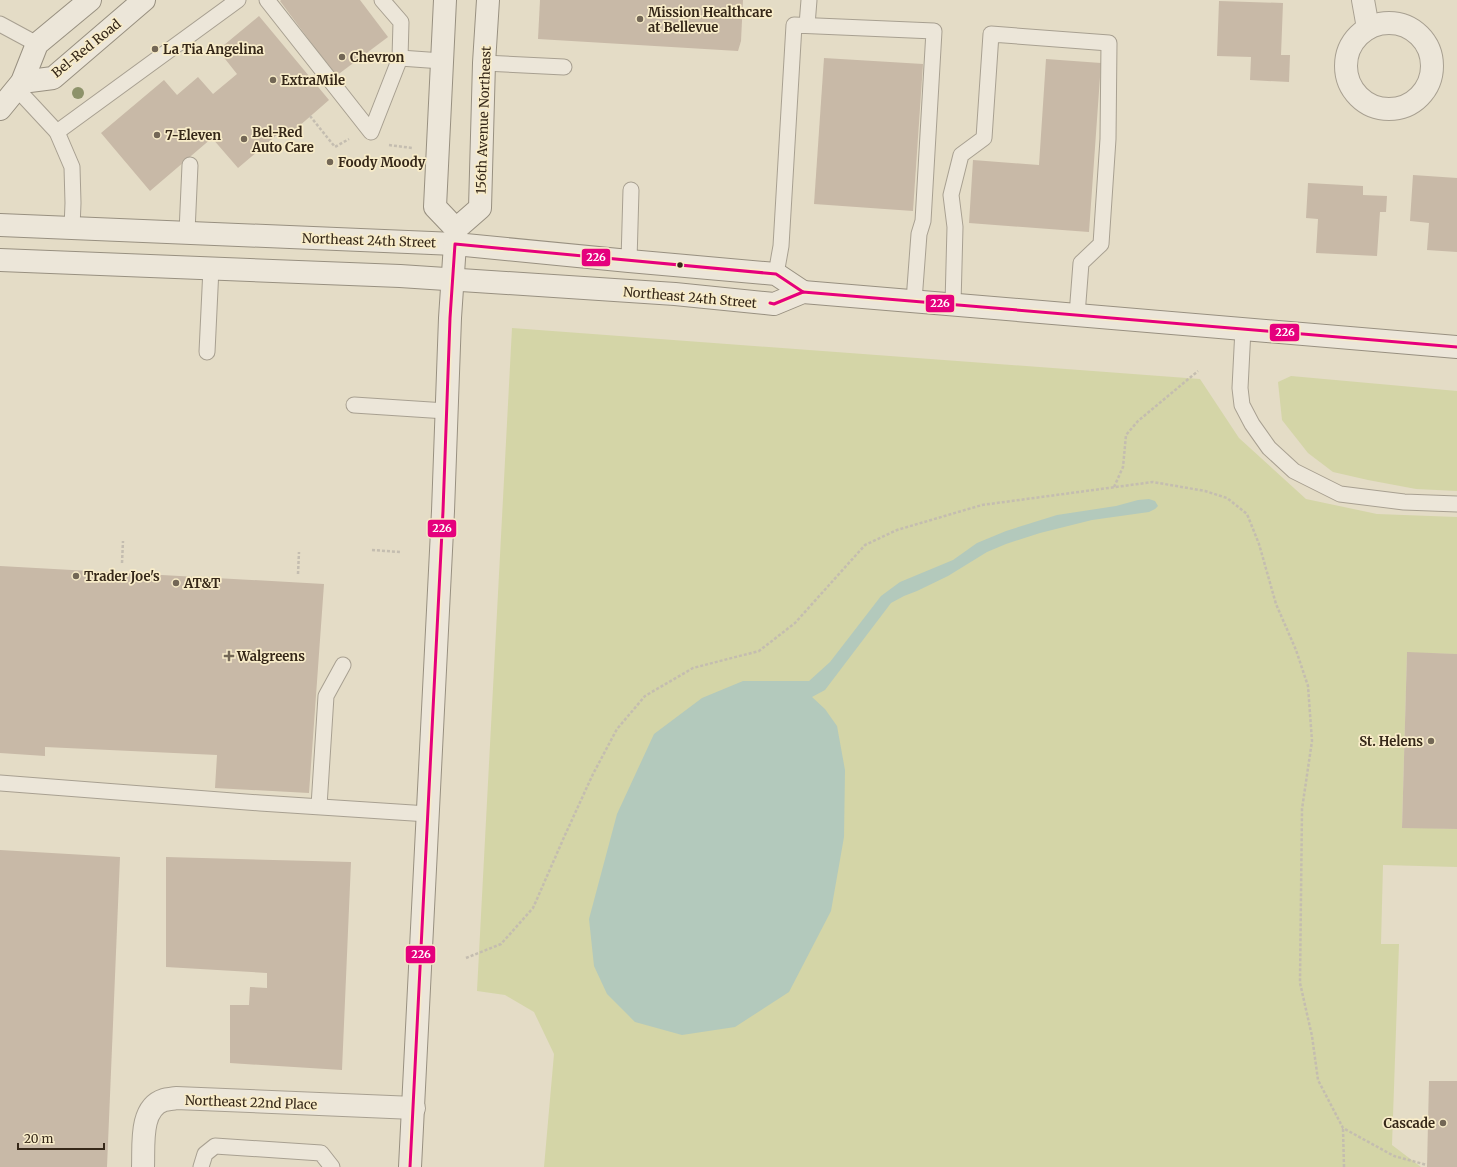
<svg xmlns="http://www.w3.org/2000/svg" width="1457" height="1167" font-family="Merriweather,serif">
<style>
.green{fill:#d4d5a7}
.water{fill:#b3c9bc}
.building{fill:#c8b9a7}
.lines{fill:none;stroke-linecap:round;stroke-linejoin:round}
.lane-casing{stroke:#a8a091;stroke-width:17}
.street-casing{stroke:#a8a091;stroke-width:24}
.secondary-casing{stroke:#989080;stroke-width:24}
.path{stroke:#c4bdb0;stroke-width:2.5;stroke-dasharray:3 2;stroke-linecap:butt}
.lane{stroke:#ece6d9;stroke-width:15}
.street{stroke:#ece6d9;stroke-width:22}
.secondary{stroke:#ece6d9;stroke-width:22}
.bus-1-casing{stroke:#f8ecc9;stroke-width:6}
.bus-1{stroke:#e5007d;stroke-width:3}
.tree{fill:#8d926a}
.poi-dot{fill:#736756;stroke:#f8ecc9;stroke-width:1.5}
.bus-dot{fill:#362819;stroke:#f8ecc9;stroke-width:1.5}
.labels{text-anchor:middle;stroke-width:3.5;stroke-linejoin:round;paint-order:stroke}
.poi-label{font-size:13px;font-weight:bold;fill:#362819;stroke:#f8ecc9;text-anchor:start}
.street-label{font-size:13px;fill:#362819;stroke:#f8ecc9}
.line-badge{stroke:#f8ecc9;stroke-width:1.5}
.badge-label{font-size:11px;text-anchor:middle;font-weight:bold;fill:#fff}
</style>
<rect width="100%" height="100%" fill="#e4dcc6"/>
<g class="green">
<polygon points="512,328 1200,379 1239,438 1306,499 1377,514 1457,517 1457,654 1407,653 1402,827 1457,829 1457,867 1383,865 1381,944 1399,944 1392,1145 1421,1167 544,1167 554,1054 534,1012 505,995 477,991"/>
<polygon points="1291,376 1457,391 1457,491 1416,489 1368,480 1333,472 1308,453 1282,420 1278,382"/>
</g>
<polygon class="water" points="1149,499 1155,501 1158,506 1155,509 1149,512 1092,520 1040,533 1006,544 987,552 948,576 917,591 904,596 891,603 825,690 812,697 825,709 837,726 845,770 844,837 831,911 789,992 735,1027 682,1035 635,1022 607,994 594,966 589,919 617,814 654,734 702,698 743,681 809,681 830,662 881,596 900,582 953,560 977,543 1006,531 1057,515 1116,506 1138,500"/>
<g class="building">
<polygon points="281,0 360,0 388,37 336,76 280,1"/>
<polygon points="540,0 743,0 741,41 738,51 538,39"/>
<polygon points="1219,1 1283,3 1281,55 1290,55 1289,82 1250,80 1251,57 1217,56"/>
<polygon points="259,16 329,100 290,134 285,128 238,168 212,138 150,191 101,133 164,80 177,95 198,77 213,94 237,74 218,50"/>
<polygon points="824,58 923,64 913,211 814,204"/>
<polygon points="1046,59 1101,63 1089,232 969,223 973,160 1039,165"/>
<polygon points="1413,175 1457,178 1457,252 1427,250 1429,223 1410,221"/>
<polygon points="1308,183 1363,186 1363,195 1387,196 1386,212 1380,212 1377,256 1316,253 1318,219 1306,218"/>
<polygon points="0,566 324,584 309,793 215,788 217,755 45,747 45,756 0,753"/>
<polygon points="1407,652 1457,654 1457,829 1402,828"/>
<polygon points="0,850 120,857 107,1167 0,1167"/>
<polygon points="166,857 351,862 342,1070 230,1063 230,1005 249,1005 250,987 267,988 267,973 166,967"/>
<polygon points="1429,1081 1457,1081 1457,1167 1427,1167"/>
</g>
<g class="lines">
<defs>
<g id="lane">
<polyline points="267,0 371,132 400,58 401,22 382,0"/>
<polyline points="0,24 37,44"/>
<polyline points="807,25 809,0"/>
<polyline points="400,58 442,61"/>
<polyline points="484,63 564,67"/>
<polyline points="17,89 57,132 72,167 73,203 72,228"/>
<polyline points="57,132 238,0"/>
<polyline points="187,232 190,165"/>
<polyline points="629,261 631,190"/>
<polyline points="776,274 781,246 794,25 934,31 923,221 919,234 914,301"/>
<polyline points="953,304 955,227 951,195 961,155 984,138 991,34 1109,43 1108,139 1101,244 1081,263 1077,315"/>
<polyline points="1243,329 1240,388 1242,405 1252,424 1269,448 1294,471 1340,494 1404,502 1457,504"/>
<polyline points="207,352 211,268"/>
<polyline points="354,405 446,411"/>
<polyline points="0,783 260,803 428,814"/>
<polyline points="319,806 326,696 343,665"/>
<polyline points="201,1167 205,1154 215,1146 321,1153 332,1167"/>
</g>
<g id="street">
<polyline points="1363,0 1368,28"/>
<circle cx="1389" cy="66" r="43"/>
<path d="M143,1167c1,-21 -4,-59 21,-67 4,-1 8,-1 12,-2l238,10"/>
</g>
<g id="secondary">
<polyline points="445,0 435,207 456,229"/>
<polyline points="22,82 53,78 144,0"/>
<polyline points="0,109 22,82 37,44 90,0"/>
<polyline points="0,225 455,244 629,261 776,274 803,292"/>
<polyline points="0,260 400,276 675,294 774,304 803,292 1457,347"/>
<polyline points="410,1167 443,511 450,318 456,229 480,208 484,63 488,0"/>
</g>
</defs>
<use href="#lane" class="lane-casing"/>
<use href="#street" class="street-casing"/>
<use href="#secondary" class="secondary-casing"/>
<g class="path">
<polyline points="310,116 335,147 349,139"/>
<polyline points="389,145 412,148"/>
<polyline points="1114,487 1123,467 1126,435 1138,421 1198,371"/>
<polyline points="372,550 400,552"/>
<polyline points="122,563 123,541"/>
<polyline points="298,574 299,552"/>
<polyline points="466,958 501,944 533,908 565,835 593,774 617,729 645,696 693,668 759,651 795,623 865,545 897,530 982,505 1153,482 1205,491 1227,498 1247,514 1259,544 1276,604 1296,650 1308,686 1312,741 1302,809 1300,983 1312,1036 1318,1080 1343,1128 1394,1156 1427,1165"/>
<polyline points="1343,1129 1344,1167"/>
</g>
<use href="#lane" class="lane"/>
<use href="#street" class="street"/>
<use href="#secondary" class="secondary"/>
<defs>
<g id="bus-1">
<polyline points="770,303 774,304 803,292 1457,347"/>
<polyline points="410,1167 443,511 450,318 455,244 776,274 803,292"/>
</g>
</defs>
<use href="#bus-1" class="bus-1-casing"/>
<use href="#bus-1" class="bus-1"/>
</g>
<circle class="tree" cx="78" cy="93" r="6"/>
<g class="poi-dot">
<circle cx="640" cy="19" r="4"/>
<circle cx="155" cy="49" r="4"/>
<circle cx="342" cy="57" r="4"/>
<circle cx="273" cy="80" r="4"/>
<circle cx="157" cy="135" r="4"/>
<circle cx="244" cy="139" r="4"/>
<circle cx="330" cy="162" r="4"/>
<circle cx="76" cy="576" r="4"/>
<circle cx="176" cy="583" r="4"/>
<path d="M227 650h4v4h4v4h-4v4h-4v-4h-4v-4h4z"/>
<circle cx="1431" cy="741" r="4"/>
<circle cx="1443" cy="1123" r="4"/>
</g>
<circle class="bus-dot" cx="680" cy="265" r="3.5"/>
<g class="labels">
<g class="poi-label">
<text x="648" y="17">Mission Healthcare<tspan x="648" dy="15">at Bellevue</tspan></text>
<text x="163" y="54">La Tia Angelina</text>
<text x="350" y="62">Chevron</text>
<text x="281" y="85">ExtraMile</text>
<text x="252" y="137">Bel-Red<tspan x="252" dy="15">Auto Care</tspan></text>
<text x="165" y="140">7-Eleven</text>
<text x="338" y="167">Foody Moody</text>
<text x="84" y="581">Trader Joe's</text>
<text x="184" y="588">AT&amp;T</text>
<text x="237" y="661">Walgreens</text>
<text x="1423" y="746" text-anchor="end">St. Helens</text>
<text x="1435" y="1128" text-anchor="end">Cascade</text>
</g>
<g class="street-label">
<text transform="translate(86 48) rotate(-39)" y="5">Bel-Red Road</text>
<text transform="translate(483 120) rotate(-88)" y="5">156th Avenue Northeast</text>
<text transform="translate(369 240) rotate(2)" y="5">Northeast 24th Street</text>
<text transform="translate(690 297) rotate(5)" y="5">Northeast 24th Street</text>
<text transform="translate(251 1102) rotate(2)" y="5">Northeast 22nd Place</text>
</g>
</g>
<g class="line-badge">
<rect x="581" y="248" width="30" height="19" rx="4" fill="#e5007d"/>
<rect x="925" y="294" width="30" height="19" rx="4" fill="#e5007d"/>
<rect x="1269" y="323" width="31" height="19" rx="4" fill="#e5007d"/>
<rect x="427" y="519" width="30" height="19" rx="4" fill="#e5007d"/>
<rect x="405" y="945" width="31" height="19" rx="4" fill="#e5007d"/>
</g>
<g class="badge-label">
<text x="596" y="261">226</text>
<text x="940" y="307">226</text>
<text x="1285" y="336">226</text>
<text x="442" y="532">226</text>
<text x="421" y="958">226</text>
</g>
<path d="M18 1143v6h86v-6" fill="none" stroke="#362819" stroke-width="2"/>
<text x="24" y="1143" font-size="12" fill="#362819" stroke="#f8ecc9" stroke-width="3" paint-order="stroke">20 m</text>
</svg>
